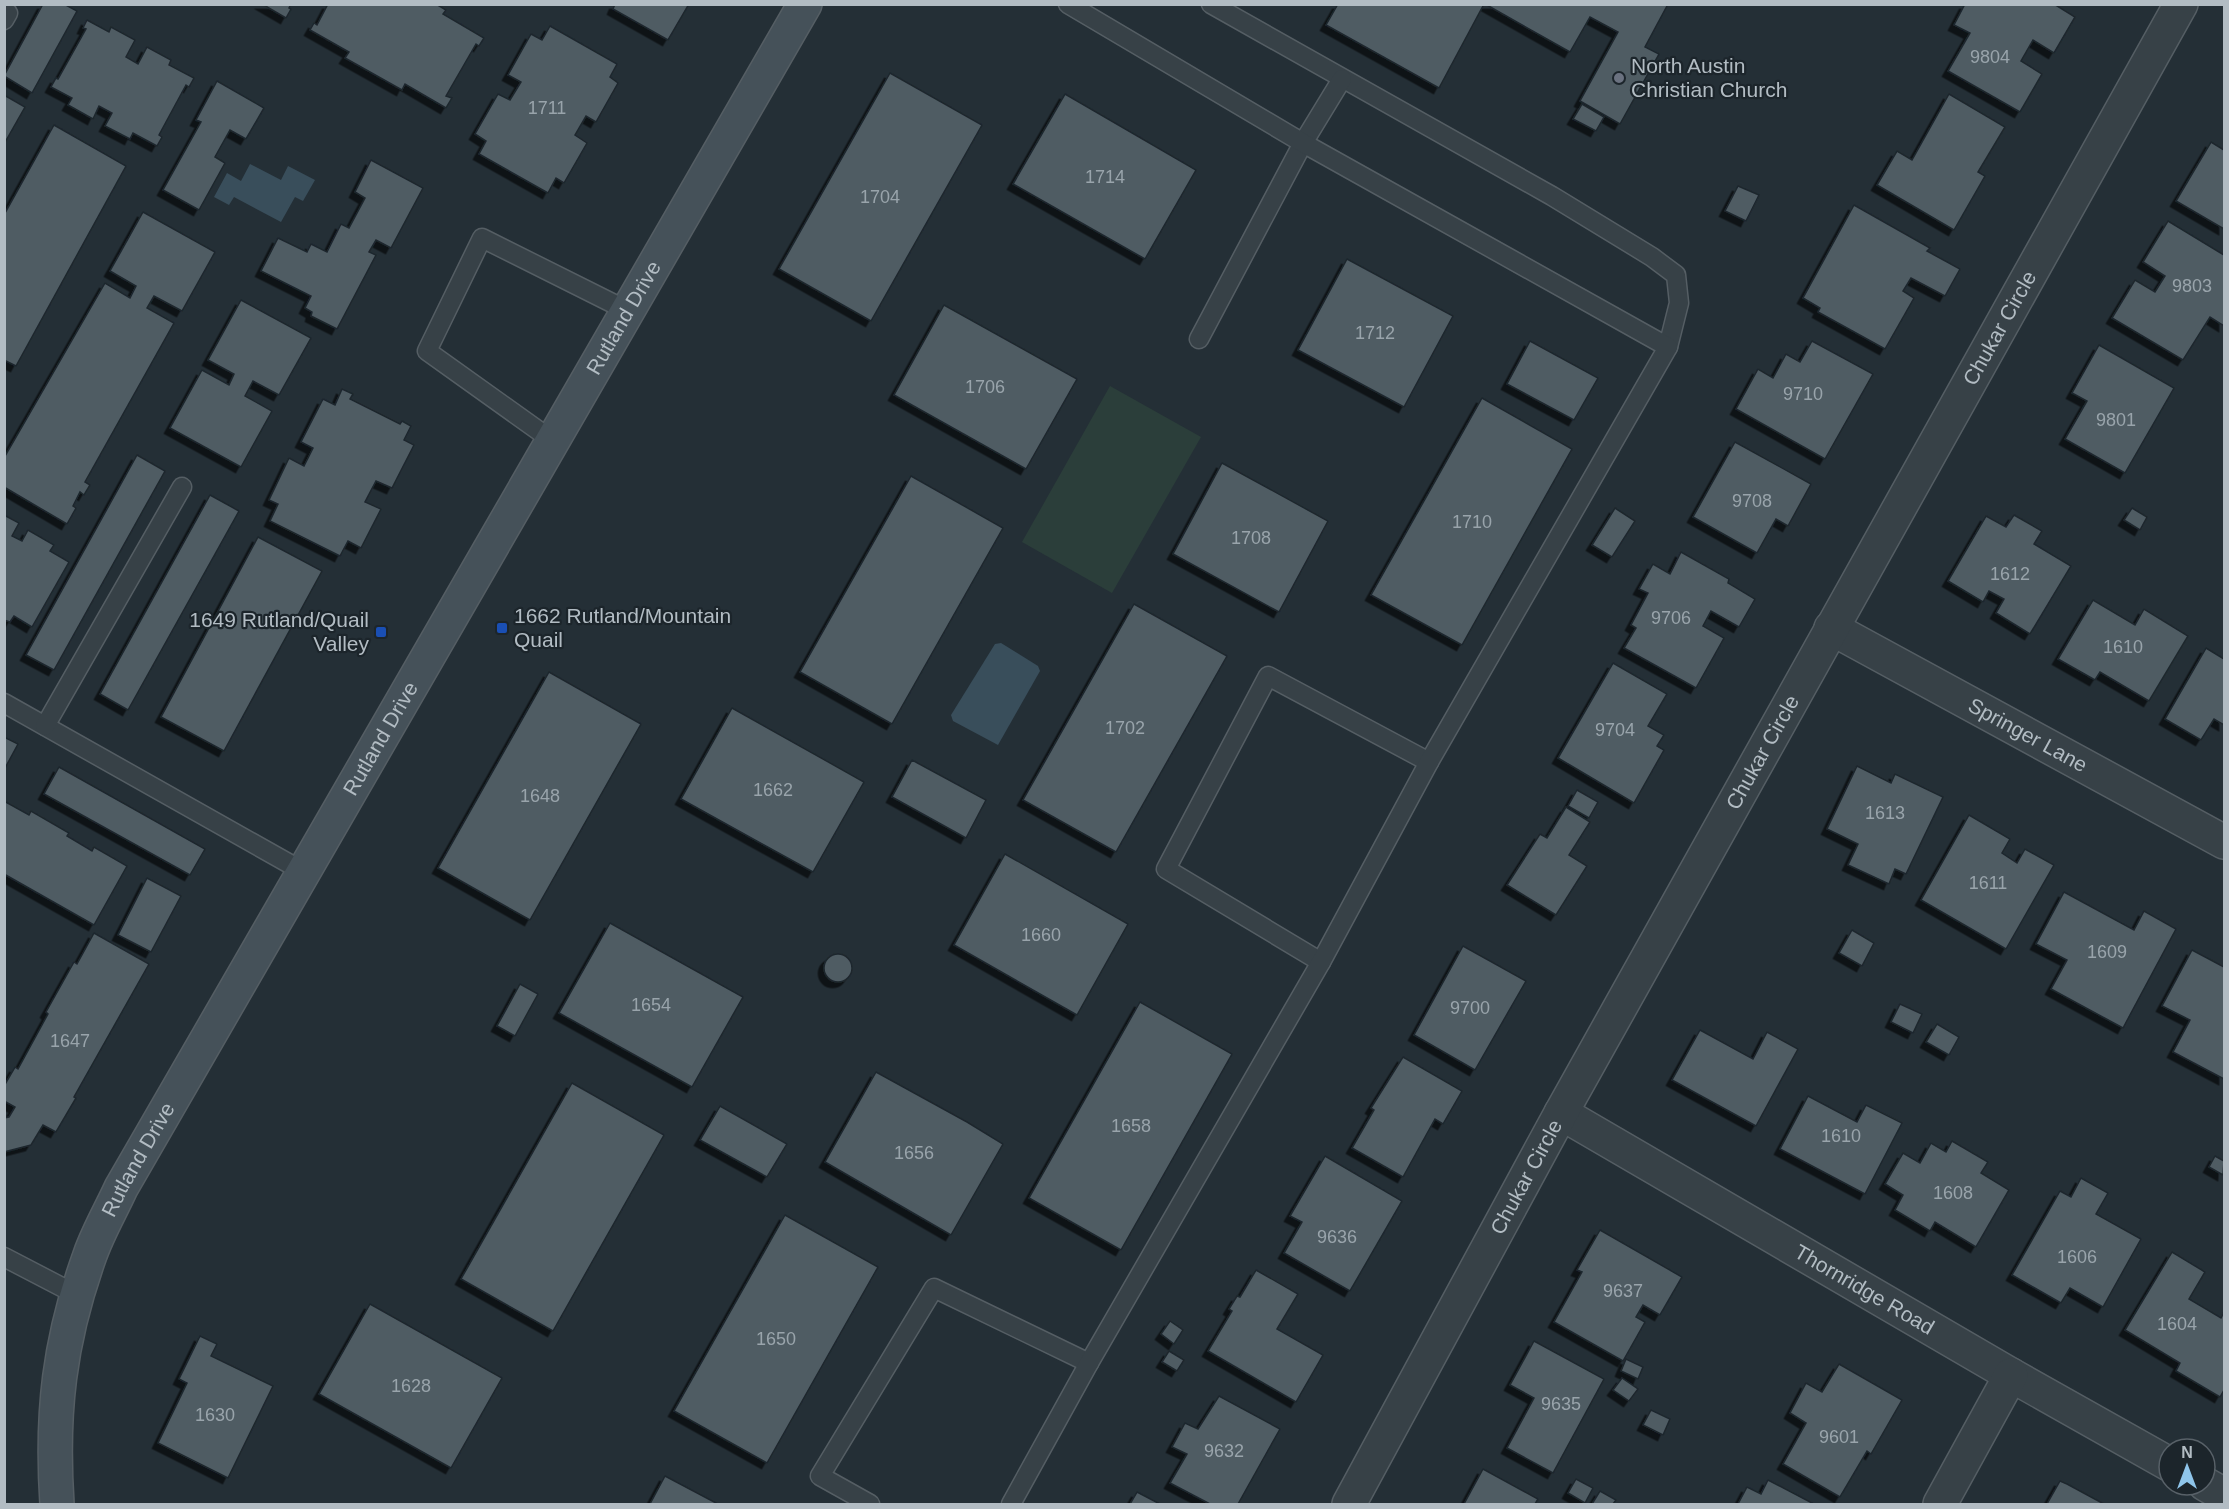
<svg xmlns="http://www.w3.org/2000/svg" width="2229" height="1509" font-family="Helvetica,sans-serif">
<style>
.green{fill:#2b3e3a}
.water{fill:#394e5b}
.building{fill:#4f5c64;stroke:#1e272d;stroke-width:1.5;filter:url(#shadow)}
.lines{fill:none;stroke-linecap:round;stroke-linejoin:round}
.lane-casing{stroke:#555e64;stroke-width:21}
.street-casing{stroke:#555e64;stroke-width:36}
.secondary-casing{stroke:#555e64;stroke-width:36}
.lane{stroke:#374147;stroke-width:18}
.street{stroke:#374147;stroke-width:33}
.secondary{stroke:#455159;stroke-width:33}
.worship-dot{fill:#6b7280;stroke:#1c252b;stroke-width:2}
.transit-dot{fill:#1a4fb4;stroke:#1c252b;stroke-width:2}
.labels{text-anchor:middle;stroke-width:4.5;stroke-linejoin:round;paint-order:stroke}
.number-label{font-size:18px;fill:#99a4ab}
.poi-label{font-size:21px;fill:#b2bcc3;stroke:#1c252b;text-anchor:start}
.street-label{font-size:21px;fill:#b2bcc3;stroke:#1c252b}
</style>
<defs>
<filter id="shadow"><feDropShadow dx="-5.5" dy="5.5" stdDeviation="0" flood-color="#0009"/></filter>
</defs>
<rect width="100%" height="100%" fill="#242f36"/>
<polygon class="green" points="1110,386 1201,437 1112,593 1022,542"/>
<g class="water">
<polygon points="250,164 281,180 288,166 315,180 303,201 295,197 281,222 234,197 229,205 214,197 227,173 241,181"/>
<polygon points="1001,643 1038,666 1040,671 998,745 953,721 951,715 995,644"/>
</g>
<g class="building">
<polygon points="43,4 64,4 77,11 32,93 4,76"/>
<polygon points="262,4 291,4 289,8 291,9 286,18"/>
<polygon points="328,4 436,4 446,10 443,14 484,38 479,46 476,44 446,96 452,98 446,108 405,84 402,90 345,58 349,52 310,30 314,23 317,25"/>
<polygon points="615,4 689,4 668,40 613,9"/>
<polygon points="1338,4 1484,4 1439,88 1326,25"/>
<polygon points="1485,4 1668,4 1645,47 1659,54 1620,124 1580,101 1618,32 1590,17 1570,52"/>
<polygon points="1965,4 2054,4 2075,17 2054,53 2033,40 2021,61 2042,74 2020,112 1948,71 1970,33 1954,25"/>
<polygon points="87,20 109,32 111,27 135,40 126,57 138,64 147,47 171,60 169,65 194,78 189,87 186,85 159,135 162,137 157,146 133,133 130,139 105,126 112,113 99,106 93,119 68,105 72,98 51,87 56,78 58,79 86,29 83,28"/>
<polygon points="550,26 617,64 610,77 618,83 596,122 586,116 575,135 587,143 564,183 556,178 548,193 479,154 486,141 475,134 498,94 510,100 521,82 508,75 531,34 542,40"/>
<polygon points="890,73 982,125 871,321 779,269"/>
<polygon points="217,81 264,108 246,139 230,130 215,157 225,163 199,210 163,190 201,122 196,120"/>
<polygon points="1065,94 1196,170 1145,259 1013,184"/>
<polygon points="1949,94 2005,127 1978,172 1985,176 1954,230 1877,185 1897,151 1912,160"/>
<polygon points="4,95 25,107 4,144"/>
<polygon points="1582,104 1604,117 1596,131 1573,119"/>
<polygon points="54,125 126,166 16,366 4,360 4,215"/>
<polygon points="2211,142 2224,150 2224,229 2176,201"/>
<polygon points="371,160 423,188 391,248 376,240 369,252 376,255 337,329 311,316 312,312 305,308 311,296 261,271 278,238 307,252 311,244 327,252 341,224 349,228 365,198 355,192"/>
<polygon points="1738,186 1759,195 1746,221 1725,211"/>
<polygon points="1854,205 1930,248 1927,251 1960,269 1945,296 1911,278 1903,291 1914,298 1885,349 1818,312 1820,308 1803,298"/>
<polygon points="143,212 215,252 182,311 154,296 147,308 174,323 85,482 90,485 84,495 80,492 73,506 76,508 67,524 4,487 4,458 105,283 130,298 136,286 110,271"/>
<polygon points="2168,221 2224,255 2224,326 2210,317 2183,360 2112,318 2135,280 2155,292 2165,276 2143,262"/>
<polygon points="1347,259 1453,316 1404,407 1298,350"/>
<polygon points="241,300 311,338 279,395 253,381 245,396 272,411 241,467 170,428 202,370 229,385 234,374 208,360"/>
<polygon points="944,305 1077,379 1026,469 894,395"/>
<polygon points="1530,341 1598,378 1574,420 1507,384"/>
<polygon points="1812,341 1873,374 1825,459 1736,409 1758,369 1773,378 1786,354 1800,362"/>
<polygon points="2099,345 2174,388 2125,473 2065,439 2087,401 2072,393"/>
<polygon points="342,389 353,394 350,399 400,424 402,421 411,426 404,440 414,445 392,488 376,481 365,502 381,509 361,548 348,541 340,556 270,521 278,504 269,500 289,458 304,466 313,448 301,442 323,399 335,405"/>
<polygon points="1482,398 1572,449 1462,645 1371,595"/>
<polygon points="1735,442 1811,484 1788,526 1776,519 1757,553 1693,517"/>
<polygon points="137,455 165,471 54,670 26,655"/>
<polygon points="1222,463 1328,521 1279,612 1173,554"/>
<polygon points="911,476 1003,528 892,724 800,672"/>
<polygon points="210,495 239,511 128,710 100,694"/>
<polygon points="1615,508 1635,521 1612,557 1592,545"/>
<polygon points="2132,508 2147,517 2140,530 2124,520"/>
<polygon points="4,515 19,523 12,536 22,541 28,530 54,545 50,551 69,562 32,627 14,616 10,622 4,620"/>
<polygon points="2014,515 2042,531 2034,544 2071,566 2030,634 1996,613 2004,599 1989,591 1983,602 1948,581 1986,516 2006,527"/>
<polygon points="258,537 322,571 224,751 161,717"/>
<polygon points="1681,552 1729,579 1728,583 1755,599 1739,627 1711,611 1703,626 1724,638 1696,688 1624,648 1636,628 1631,625 1648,593 1639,589 1653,564 1670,574"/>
<polygon points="2093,600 2135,625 2144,609 2188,636 2149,701 2100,672 2095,680 2058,659"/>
<polygon points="1134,604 1227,656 1116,852 1023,800"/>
<polygon points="2206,648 2224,659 2224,725 2214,719 2201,740 2165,719"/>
<polygon points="1613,663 1667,694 1648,726 1664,735 1657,746 1664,750 1634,803 1558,758"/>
<polygon points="549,672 641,724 530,920 438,868"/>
<polygon points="732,708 864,782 813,872 681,799"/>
<polygon points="4,737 18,744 4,770"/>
<polygon points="912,760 986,800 966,838 892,797"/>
<polygon points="1857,766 1891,783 1895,774 1943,797 1906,874 1895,869 1889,884 1848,865 1858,844 1827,829"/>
<polygon points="59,767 205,849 190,875 44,794"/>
<polygon points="1577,790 1598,802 1589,818 1568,806"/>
<polygon points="4,801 29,815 31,811 69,833 67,836 92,851 94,847 127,866 94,925 4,874"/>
<polygon points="1566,807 1590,822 1569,855 1587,866 1556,915 1507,885 1540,834 1547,838"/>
<polygon points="1969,815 2010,839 2002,853 2017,863 2025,849 2054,865 2006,949 1921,900"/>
<polygon points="1005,854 1128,924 1077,1015 954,945"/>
<polygon points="147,878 181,896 151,952 118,935"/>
<polygon points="2064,892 2134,930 2144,911 2176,929 2123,1028 2051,989 2067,960 2036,944"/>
<polygon points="610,923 743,997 692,1087 559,1013"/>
<polygon points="1852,930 1874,943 1862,966 1839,953"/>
<polygon points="94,933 149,964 74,1097 76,1098 56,1132 43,1125 31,1145 4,1152 4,1118 9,1117 15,1107 4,1101 4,1086 15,1067 18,1069 48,1014 46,1012 74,962 77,964"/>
<polygon points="1463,946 1526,981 1475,1070 1414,1035"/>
<polygon points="2192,950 2224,967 2224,1079 2173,1052 2190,1020 2162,1006"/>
<circle cx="838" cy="968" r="14"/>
<polygon points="520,984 538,994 515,1036 497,1026"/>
<polygon points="1140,1002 1232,1054 1121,1250 1029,1198"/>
<polygon points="1900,1004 1922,1014 1913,1033 1891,1022"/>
<polygon points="1937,1024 1959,1037 1949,1055 1926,1042"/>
<polygon points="1700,1030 1753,1059 1767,1032 1798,1049 1756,1126 1672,1080"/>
<polygon points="1403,1057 1462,1091 1443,1124 1435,1119 1403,1177 1352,1148 1374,1110 1371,1108"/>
<polygon points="876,1072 967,1122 1003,1144 951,1235 825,1162"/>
<polygon points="572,1083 664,1135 553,1331 461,1279"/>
<polygon points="1808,1096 1857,1122 1866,1105 1902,1123 1865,1194 1780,1149"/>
<polygon points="720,1106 787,1144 767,1177 700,1140"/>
<polygon points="1952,1141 1988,1162 1981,1173 2009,1190 1976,1247 1935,1222 1930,1231 1895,1210 1903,1195 1885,1184 1903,1153 1920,1163 1931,1143 1946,1152"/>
<polygon points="1325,1156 1402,1201 1350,1291 1284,1253 1302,1222 1290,1216"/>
<polygon points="2215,1156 2224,1161 2223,1175 2209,1167"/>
<polygon points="2081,1178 2108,1193 2096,1214 2141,1239 2103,1307 2070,1288 2061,1303 2012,1275 2060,1191 2071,1197"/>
<polygon points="785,1215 878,1267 767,1463 674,1411"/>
<polygon points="1600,1230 1682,1277 1660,1315 1643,1305 1636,1317 1645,1322 1623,1361 1554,1322 1582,1272 1577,1270"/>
<polygon points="2172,1252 2205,1272 2189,1299 2221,1318 2224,1312 2224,1390 2220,1397 2176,1371 2180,1363 2125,1330"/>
<polygon points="1256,1270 1298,1294 1277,1329 1323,1355 1296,1402 1208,1351 1232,1311 1229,1309 1237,1296 1240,1297"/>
<polygon points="370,1304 502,1378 451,1468 319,1394"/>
<polygon points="1170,1321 1183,1330 1174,1344 1161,1334"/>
<polygon points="200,1336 217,1344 211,1356 273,1386 228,1478 158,1443 187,1383 179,1379"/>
<polygon points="1534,1341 1604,1379 1553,1473 1507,1448 1534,1398 1510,1385"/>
<polygon points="1169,1351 1184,1360 1177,1371 1162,1362"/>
<polygon points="1626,1359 1643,1367 1638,1379 1621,1371"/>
<polygon points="1839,1364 1902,1400 1871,1454 1867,1451 1840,1497 1783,1464 1806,1423 1790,1413 1806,1383 1822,1392"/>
<polygon points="1622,1378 1638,1389 1629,1401 1613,1390"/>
<polygon points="1219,1396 1280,1429 1238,1504 1210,1504 1170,1483 1187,1454 1172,1447 1185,1423 1198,1429"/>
<polygon points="1651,1410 1670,1419 1663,1435 1643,1425"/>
<polygon points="1483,1469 1538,1499 1535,1504 1464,1504"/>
<polygon points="665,1476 718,1504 650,1504"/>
<polygon points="1576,1479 1593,1488 1585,1503 1568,1493"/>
<polygon points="1768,1480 1814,1504 1738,1504 1747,1487 1761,1494"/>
<polygon points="2060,1481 2067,1484 2104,1504 2047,1504"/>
<polygon points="1600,1491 1616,1500 1613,1504 1592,1504"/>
<polygon points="1137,1492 1160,1504 1130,1504"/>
</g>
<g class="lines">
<defs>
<g id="lane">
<polyline points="1211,4 1552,196 1652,257 1676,275 1679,303 1668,347"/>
<polyline points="4,11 8,13 4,20"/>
<polyline points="1199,339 1303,143 1342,79"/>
<polyline points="553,441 427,351 482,238 628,311"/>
<polyline points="4,703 304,872"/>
<polyline points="45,726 182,487"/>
<polyline points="1321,962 1166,869 1268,676 1429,762"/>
<polyline points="4,1257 77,1295"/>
<polyline points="870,1504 820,1476 934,1288 1089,1363"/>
<polyline points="1011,1504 1089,1363 1321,962 1429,762 1668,347 1303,143 1068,4"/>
</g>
<g id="street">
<path id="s1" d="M1831,628l393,214"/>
<path id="s2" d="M1561,1113l450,262 158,89"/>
<polyline points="2205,1484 2224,1495"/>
<path id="s3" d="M1349,1504l212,-391 620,-1109"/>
<polyline points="1940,1504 2011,1375"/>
</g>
<g id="secondary">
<path id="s4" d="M57,1504c-6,-91 2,-163 33,-249 8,-23 21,-45 31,-67l684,-1184"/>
</g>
</defs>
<use href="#lane" class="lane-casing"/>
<use href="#street" class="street-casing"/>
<use href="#secondary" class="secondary-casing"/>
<use href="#lane" class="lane"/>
<use href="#street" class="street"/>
<use href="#secondary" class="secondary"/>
</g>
<circle class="worship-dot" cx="1619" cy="78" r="6"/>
<g class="transit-dot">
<rect x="496" y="622" width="12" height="12" rx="3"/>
<rect x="375" y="626" width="12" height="12" rx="3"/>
</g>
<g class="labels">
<g class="number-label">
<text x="1990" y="63">9804</text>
<text x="547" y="114">1711</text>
<text x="1105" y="183">1714</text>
<text x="880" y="203">1704</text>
<text x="2192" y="292">9803</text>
<text x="1375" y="339">1712</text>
<text x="985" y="393">1706</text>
<text x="1803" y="400">9710</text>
<text x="2116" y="426">9801</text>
<text x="1752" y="507">9708</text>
<text x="1472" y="528">1710</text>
<text x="1251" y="544">1708</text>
<text x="2010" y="580">1612</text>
<text x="1671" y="624">9706</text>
<text x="2123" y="653">1610</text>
<text x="1125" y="734">1702</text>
<text x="1615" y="736">9704</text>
<text x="773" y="796">1662</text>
<text x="540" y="802">1648</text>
<text x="1885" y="819">1613</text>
<text x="1988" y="889">1611</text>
<text x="1041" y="941">1660</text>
<text x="2107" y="958">1609</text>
<text x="651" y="1011">1654</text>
<text x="1470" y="1014">9700</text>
<text x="70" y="1047">1647</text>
<text x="1131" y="1132">1658</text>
<text x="1841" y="1142">1610</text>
<text x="914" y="1159">1656</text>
<text x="1953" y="1199">1608</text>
<text x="1337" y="1243">9636</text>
<text x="2077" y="1263">1606</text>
<text x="1623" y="1297">9637</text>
<text x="2177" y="1330">1604</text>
<text x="776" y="1345">1650</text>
<text x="411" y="1392">1628</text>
<text x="1561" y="1410">9635</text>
<text x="215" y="1421">1630</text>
<text x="1839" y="1443">9601</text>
<text x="1224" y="1457">9632</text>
</g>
<g class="poi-label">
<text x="1631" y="73">North Austin<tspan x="1631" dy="24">Christian Church</tspan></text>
<text x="514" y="623">1662 Rutland/Mountain<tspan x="514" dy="24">Quail</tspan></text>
<text x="369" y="627" text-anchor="end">1649 Rutland/Quail<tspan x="369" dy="24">Valley</tspan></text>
</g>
<g class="street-label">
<text dy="7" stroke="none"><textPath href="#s4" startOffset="1332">Rutland Drive</textPath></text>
<text dy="7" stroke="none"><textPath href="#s3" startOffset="1344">Chukar Circle</textPath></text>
<text dy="7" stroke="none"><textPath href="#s1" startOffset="224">Springer Lane</textPath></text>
<text dy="7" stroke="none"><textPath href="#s4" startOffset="846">Rutland Drive</textPath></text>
<text dy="7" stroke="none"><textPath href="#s3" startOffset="858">Chukar Circle</textPath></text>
<text dy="7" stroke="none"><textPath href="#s4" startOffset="360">Rutland Drive</textPath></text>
<text dy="7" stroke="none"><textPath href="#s3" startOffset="372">Chukar Circle</textPath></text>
<text dy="7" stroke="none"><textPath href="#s2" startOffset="351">Thornridge Road</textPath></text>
</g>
</g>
<rect width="2229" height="1509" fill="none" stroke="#b2bcc3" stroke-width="12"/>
<g transform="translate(2187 1467)"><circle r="28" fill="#1c252b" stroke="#586168" stroke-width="1.5"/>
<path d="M0-4.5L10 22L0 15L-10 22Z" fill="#8fc5ea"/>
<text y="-9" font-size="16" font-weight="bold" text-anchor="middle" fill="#b2bcc3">N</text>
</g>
</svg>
